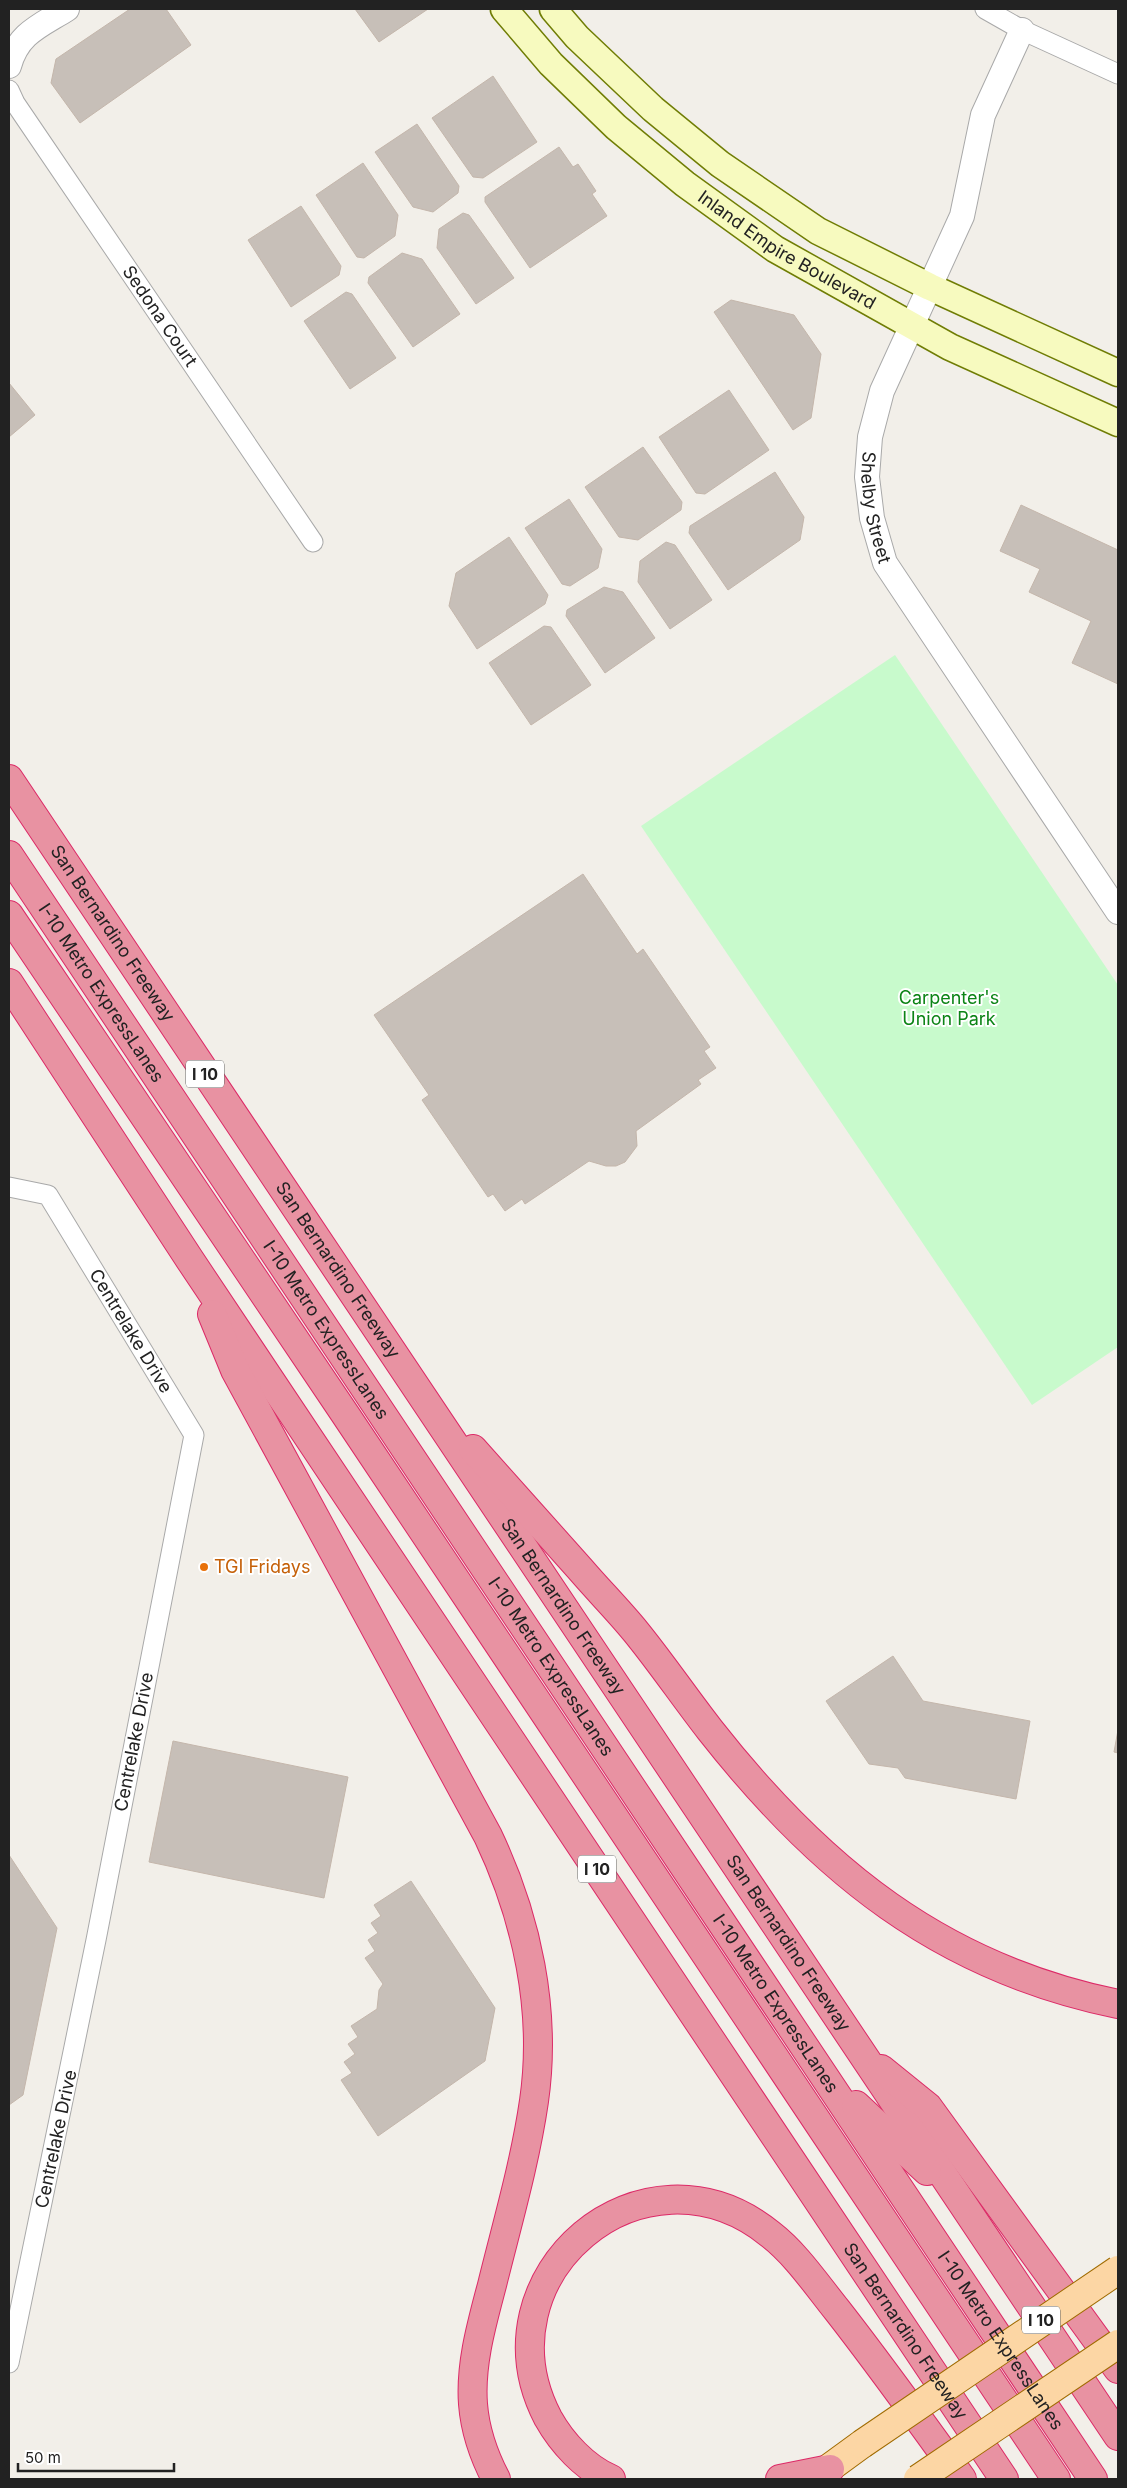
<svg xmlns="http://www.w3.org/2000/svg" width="1127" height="2488" font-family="Inter,sans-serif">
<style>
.park{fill:#c8facc}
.building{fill:#c7bfb8;stroke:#c4b6ab}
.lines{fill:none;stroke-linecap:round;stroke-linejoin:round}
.minor-casing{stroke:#a9a9a9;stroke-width:21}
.tertiary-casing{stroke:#a9a9a9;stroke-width:26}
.secondary-casing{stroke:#707d05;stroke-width:29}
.primary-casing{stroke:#a06b00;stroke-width:30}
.motorway-casing{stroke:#dc2a67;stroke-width:30}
.minor{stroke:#fff;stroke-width:19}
.tertiary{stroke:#fff;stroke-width:24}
.secondary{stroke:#f7fabf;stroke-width:26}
.primary{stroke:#fcd6a4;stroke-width:28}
.motorway{stroke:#e892a2;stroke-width:28}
.primary-bridge-casing{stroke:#a06b00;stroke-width:30;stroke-linecap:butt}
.primary-bridge{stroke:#fcd6a4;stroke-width:28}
.food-dot{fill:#e8710a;stroke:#fff;stroke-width:2}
.labels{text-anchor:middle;stroke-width:4;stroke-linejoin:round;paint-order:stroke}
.shield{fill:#fff;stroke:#646464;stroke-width:1}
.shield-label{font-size:16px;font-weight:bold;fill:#222}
.street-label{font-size:18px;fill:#222;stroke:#fff}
.park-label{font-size:18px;fill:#0c8416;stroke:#fff}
.food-label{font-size:18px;fill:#c56008;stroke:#fff;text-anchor:start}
</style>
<rect width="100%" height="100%" fill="#f2efe9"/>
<polygon class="park" points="895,655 1118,985 1118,1347 1032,1405 641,826"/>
<g class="building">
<polygon points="130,9 166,9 191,45 80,123 51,83 56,59"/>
<polygon points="355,9 428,9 379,42"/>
<polygon points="493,76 537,142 483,178 473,177 432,118"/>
<polygon points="417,124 459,186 458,193 433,212 413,207 375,152"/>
<polygon points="559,147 573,167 578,164 596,191 592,194 607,216 530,268 485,202 485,197"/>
<polygon points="363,163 398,215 395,236 364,258 357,257 316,195"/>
<polygon points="301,206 341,266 339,275 291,307 248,240"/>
<polygon points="463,213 469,215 514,278 476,304 437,248 439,229"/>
<polygon points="402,253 422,259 460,314 413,347 368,283 369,277"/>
<polygon points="346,292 352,294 396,358 350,389 304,321"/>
<polygon points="731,300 794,315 821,354 811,418 793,430 714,312"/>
<polygon points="9,383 35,415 9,437"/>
<polygon points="729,390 769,450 705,494 696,493 659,437"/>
<polygon points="643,447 682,502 681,510 638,540 619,537 585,487"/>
<polygon points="775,472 804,517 800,540 728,590 689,533 690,526"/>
<polygon points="569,499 602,549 598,568 570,586 562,584 525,528"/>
<polygon points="1021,505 1118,550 1118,684 1072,663 1091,621 1029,592 1040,569 1000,551"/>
<polygon points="509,537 548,595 545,604 477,649 449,606 456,573"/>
<polygon points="666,542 675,545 712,600 670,629 638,582 640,561"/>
<polygon points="604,587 623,592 655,638 605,673 566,616 567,610"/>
<polygon points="544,626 551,627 591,685 531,725 489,663"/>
<polygon points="583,874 637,954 643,949 710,1047 704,1051 716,1068 698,1080 701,1084 636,1131 637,1146 625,1162 616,1166 606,1166 589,1161 525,1204 522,1199 505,1211 493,1194 488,1197 422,1100 429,1095 374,1015"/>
<polygon points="893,1656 923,1701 1030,1721 1016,1799 905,1778 898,1768 869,1764 826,1701"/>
<polygon points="1118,1730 1118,1753 1114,1752"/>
<polygon points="173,1741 348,1777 324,1898 149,1862"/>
<polygon points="9,1855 57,1928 23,2095 9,2105"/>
<polygon points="411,1881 495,2008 485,2061 378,2136 341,2080 352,2073 344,2062 355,2054 348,2044 358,2037 351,2026 377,2009 379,1990 383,1984 365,1958 375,1951 368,1940 378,1933 371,1923 381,1916 374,1905"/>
</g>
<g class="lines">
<defs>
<g id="minor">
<polyline points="985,9 1022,30 1118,74"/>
<path id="s1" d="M9,90l6,13 298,439"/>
<path id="s2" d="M9,1187l39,8 146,240 -98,505 -87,423"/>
</g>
<g id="tertiary">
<path id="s3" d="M1022,30l-39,85 -21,101 -80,175 -12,46 -3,40 5,41 13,45 233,349"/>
<path d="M9,66c9,-33 31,-40 58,-57"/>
</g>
<g id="secondary">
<path id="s4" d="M504,9l47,55 65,63 69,57 90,65 175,98 168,76"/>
<polyline points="553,9 577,37 653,109 720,164 818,231 930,287 1118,373"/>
</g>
<polyline id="primary" points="814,2479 862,2444"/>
<g id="motorway">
<path id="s5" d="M9,779l1109,1657"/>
<path id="s6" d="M9,855l1084,1624"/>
<polyline points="9,915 345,1414 1056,2479"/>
<path id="s7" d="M9,983l181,277 814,1219"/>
<path d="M212,1314l23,56 253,466c39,82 59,175 46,265 -9,62 -27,123 -42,184 -10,38 -22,79 -19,119 2,26 11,52 23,75"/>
<path d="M473,1449c36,40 72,81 108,121 18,21 38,41 55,62 26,32 49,66 74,98 110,140 231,238 408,274"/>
<polyline points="881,2069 928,2107 1118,2369"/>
<polyline points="856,2105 927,2171"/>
<path d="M611,2479c-26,-11 -49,-36 -63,-61 -74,-142 95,-286 222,-184 26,20 46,50 67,76 43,55 84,112 125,169"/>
<polyline points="780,2479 830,2469"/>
</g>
</defs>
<use href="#minor" class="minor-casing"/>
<use href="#tertiary" class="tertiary-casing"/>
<use href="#secondary" class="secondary-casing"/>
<use href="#primary" class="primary-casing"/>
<use href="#motorway" class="motorway-casing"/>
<use href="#minor" class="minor"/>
<use href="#tertiary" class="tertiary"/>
<use href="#secondary" class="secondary"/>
<use href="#primary" class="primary"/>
<use href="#motorway" class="motorway"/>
<defs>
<g id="primary-bridge">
<polyline points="862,2444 1118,2270"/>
<polyline points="918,2479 1118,2344"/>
</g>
</defs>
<use href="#primary-bridge" class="primary-bridge-casing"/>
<use href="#primary-bridge" class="primary-bridge"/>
</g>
<circle class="food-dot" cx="204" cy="1567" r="5"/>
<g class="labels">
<g class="shield">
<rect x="186" y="1060.5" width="38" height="27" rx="4"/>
<rect x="578" y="1855.5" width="38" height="27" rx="4"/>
<rect x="1022" y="2306.5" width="38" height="27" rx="4"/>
</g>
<g class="shield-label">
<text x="205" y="1080">I 10</text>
<text x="597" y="1875">I 10</text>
<text x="1041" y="2326">I 10</text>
</g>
<g class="street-label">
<text dy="6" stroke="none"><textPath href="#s4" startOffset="374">Inland Empire Boulevard</textPath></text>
<text dy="6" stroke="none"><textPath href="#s1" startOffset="272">Sedona Court</textPath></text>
<text dy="6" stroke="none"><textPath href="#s3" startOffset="508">Shelby Street</textPath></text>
<text dy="6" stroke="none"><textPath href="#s5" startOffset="186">San Bernardino Freeway</textPath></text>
<text dy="6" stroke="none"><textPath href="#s6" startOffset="166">I-10 Metro ExpressLanes</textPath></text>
<text dy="6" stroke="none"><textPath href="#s5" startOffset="591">San Bernardino Freeway</textPath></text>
<text dy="6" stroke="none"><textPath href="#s2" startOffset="199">Centrelake Drive</textPath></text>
<text dy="6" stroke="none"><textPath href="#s6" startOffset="571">I-10 Metro ExpressLanes</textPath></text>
<text dy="6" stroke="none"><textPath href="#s5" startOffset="996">San Bernardino Freeway</textPath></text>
<text dy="6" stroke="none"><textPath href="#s6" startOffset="976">I-10 Metro ExpressLanes</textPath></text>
<text transform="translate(134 1742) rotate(-79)" y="6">Centrelake Drive</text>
<text dy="6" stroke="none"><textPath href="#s5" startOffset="1401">San Bernardino Freeway</textPath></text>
<text dy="6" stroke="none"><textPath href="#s6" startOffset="1381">I-10 Metro ExpressLanes</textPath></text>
<text transform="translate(56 2139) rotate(-78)" y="6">Centrelake Drive</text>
<text dy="6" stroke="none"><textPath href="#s7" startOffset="1619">San Bernardino Freeway</textPath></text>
<text dy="6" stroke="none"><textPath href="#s6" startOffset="1786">I-10 Metro ExpressLanes</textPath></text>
</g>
<g class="park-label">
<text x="949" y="1004">Carpenter's<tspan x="949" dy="21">Union Park</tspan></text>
</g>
<g class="food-label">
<text x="214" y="1573">TGI Fridays</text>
</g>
</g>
<rect width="1127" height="2488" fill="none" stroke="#222222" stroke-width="20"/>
<path d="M18 2463v8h156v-8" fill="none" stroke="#222222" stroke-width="2.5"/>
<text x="25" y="2463" font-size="15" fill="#222222" stroke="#ffffff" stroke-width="4" paint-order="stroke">50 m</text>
</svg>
